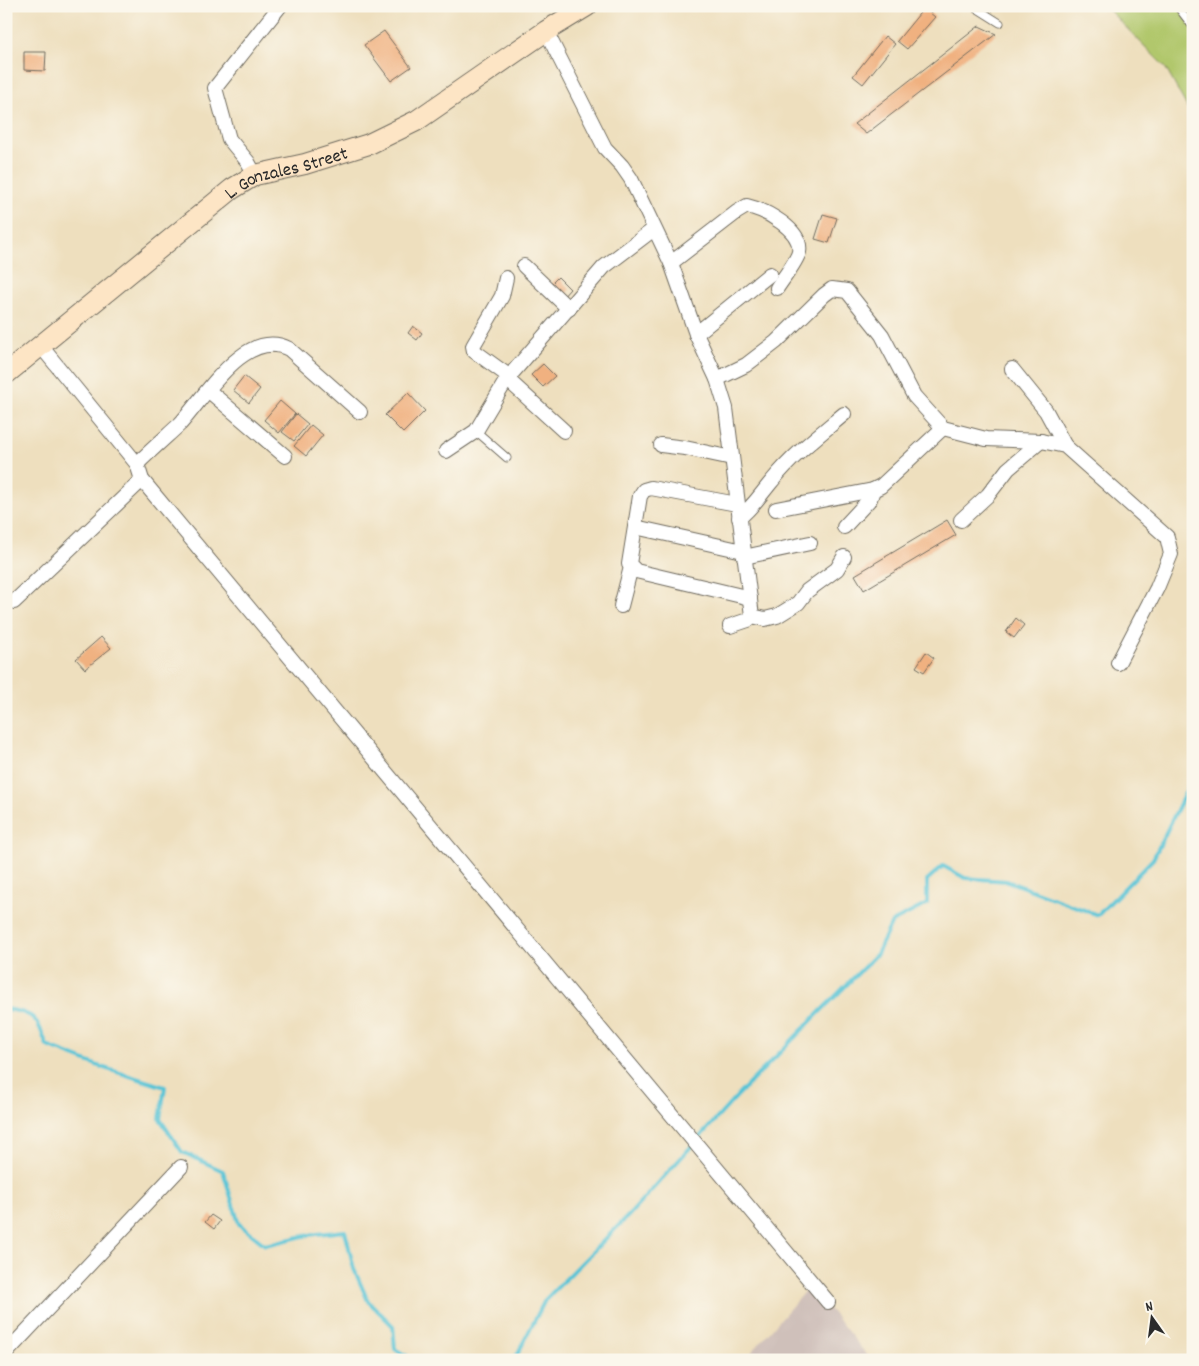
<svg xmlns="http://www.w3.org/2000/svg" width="1199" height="1366" font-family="Dekko,sans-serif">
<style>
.industrial{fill:#cfc0ba}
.green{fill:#b1c76c;stroke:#6e794c}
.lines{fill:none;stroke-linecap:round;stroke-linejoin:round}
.stream{stroke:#5ac4d6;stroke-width:4}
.building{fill:#f0b180}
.lane-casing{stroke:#6f6a5e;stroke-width:9}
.street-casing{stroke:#6f6a5e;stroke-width:16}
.secondary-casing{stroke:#6f6a5e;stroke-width:22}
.lane{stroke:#fff;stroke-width:7}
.street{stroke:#fff;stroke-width:14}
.secondary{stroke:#fde5c5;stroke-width:20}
.labels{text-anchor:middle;stroke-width:4;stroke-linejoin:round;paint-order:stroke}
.street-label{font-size:19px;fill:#2b2b2b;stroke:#fbf7ec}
</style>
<rect width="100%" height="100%" fill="#fbf7ec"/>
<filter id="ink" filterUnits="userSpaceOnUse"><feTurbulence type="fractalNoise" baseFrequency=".02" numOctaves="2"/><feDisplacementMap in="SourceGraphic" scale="10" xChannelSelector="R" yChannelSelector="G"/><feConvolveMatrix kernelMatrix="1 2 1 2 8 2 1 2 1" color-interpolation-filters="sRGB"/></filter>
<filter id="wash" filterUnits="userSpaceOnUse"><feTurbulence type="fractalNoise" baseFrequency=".0096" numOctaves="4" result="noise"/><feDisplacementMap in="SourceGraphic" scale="20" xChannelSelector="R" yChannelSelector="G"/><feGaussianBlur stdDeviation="1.12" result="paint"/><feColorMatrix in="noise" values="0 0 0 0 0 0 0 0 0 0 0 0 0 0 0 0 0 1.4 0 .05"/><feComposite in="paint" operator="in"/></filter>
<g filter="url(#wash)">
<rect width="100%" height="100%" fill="#eedfbe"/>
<polygon class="industrial" points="810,1285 871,1360 745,1360"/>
<polygon class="green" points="1105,6 1193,6 1193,118 1165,67"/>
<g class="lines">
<g class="stream">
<path d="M6,1009c30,4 31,10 41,37l57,22 61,19 -5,32 22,33 41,19 16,53 26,21 43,-10 37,-4 9,38 14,32 25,25 2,23 18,11"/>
<polyline points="513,1360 515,1359 545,1300 630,1214 738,1095 877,954 892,922 927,904 927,880 943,866 965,878 1007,881 1098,915 1153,859 1193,777"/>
</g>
</g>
<g id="blocks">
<g class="building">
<polygon points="924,8 935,17 907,49 897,41"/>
<polygon points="979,26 996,34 866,134 854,124"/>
<polygon points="384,31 411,67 391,81 364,45"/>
<polygon points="885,36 895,44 863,84 853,76"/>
<polygon points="24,52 46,52 45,71 24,70"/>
<polygon points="823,214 837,218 829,243 815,239"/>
<polygon points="558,277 570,289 562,298 549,286"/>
<polygon points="413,326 422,333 417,340 408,333"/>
<polygon points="543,364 555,376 543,387 531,375"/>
<polygon points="244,376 260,389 249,403 233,390"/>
<polygon points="408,393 425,411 403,433 385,415"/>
<polygon points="280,401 295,414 279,433 264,420"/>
<polygon points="296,414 308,424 294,441 282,432"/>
<polygon points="311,425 323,435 306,456 294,446"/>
<polygon points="947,520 956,535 864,590 855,575"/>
<polygon points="1016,618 1024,625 1014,638 1006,632"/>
<polygon points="101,637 111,648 85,669 76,659"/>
<polygon points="926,652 934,658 924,672 916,667"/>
<polygon points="211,1215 220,1221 214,1229 205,1222"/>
</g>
</g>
</g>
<g filter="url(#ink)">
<use href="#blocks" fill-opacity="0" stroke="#6f6a5e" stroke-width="1"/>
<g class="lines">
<defs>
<g id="lane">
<polyline points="973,6 1000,23"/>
<polyline points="1177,6 1193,27"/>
<polyline points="476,431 507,458"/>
</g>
<g id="street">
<polyline points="546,31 605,148 622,166 631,179 671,263 696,334 717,379 726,408 752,616 748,620 730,626"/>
<polyline points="255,175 248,162 229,139 215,88 280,6"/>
<path d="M671,263l66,-51 10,-6c18,4 56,24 52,46 -2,9 -17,28 -22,36"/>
<polyline points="524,266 569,309"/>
<polyline points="506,278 502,296 473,346 474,351 510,377"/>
<polyline points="696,334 770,274"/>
<polyline points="40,345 137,464 142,480 828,1302"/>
<polyline points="1012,369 1046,411 1065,446"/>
<polyline points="717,379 746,365 776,342 824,295 832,289 847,291 882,335 914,396 943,428 986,439 1041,441 1065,446 1167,537 1171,554 1157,588 1118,663"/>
<polyline points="209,391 285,456"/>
<polyline points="564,431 507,379 604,267 654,229"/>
<polyline points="661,445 685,448 732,458"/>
<polyline points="446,451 476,431 507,379"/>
<path d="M137,464c14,-14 29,-27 43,-40 24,-26 66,-98 109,-75l71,63"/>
<polyline points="737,504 651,488 644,490 640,496 629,564 636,571 750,598"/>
<polyline points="776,509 873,490 881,486 943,428"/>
<path d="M739,518c14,-11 22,-24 33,-37 21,-26 47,-46 72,-67"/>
<polyline points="961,520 988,495 1008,469 1041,441"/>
<polyline points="635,527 743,551"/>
<polyline points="844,527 870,499 873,490"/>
<polyline points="744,557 810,543"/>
<polyline points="14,602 142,480"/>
<polyline points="621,606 631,567"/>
<polyline points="752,616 765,619 777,616 798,603 807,591 837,569 844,557"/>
<polyline points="6,1353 181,1167"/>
</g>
<g id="secondary">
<path id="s1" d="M6,374l226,-185 23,-14 50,-11 64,-20 47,-23 130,-90 41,-25"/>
</g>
</defs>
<use href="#lane" class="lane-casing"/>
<use href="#street" class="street-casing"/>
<use href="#secondary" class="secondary-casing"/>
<use href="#lane" class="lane"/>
<use href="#street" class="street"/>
<use href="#secondary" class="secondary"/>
</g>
</g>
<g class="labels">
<g class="street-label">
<text dy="7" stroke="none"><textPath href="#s1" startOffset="349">L. Gonzales Street</textPath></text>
</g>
</g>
<rect width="1199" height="1366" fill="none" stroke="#fbf7ec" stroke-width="25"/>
<g transform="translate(1152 1318) rotate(346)" stroke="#fbf7ec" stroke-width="4" paint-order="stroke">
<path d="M0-4L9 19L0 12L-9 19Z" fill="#2b2b2b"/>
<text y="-8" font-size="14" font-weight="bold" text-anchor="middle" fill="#2b2b2b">N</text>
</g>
</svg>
